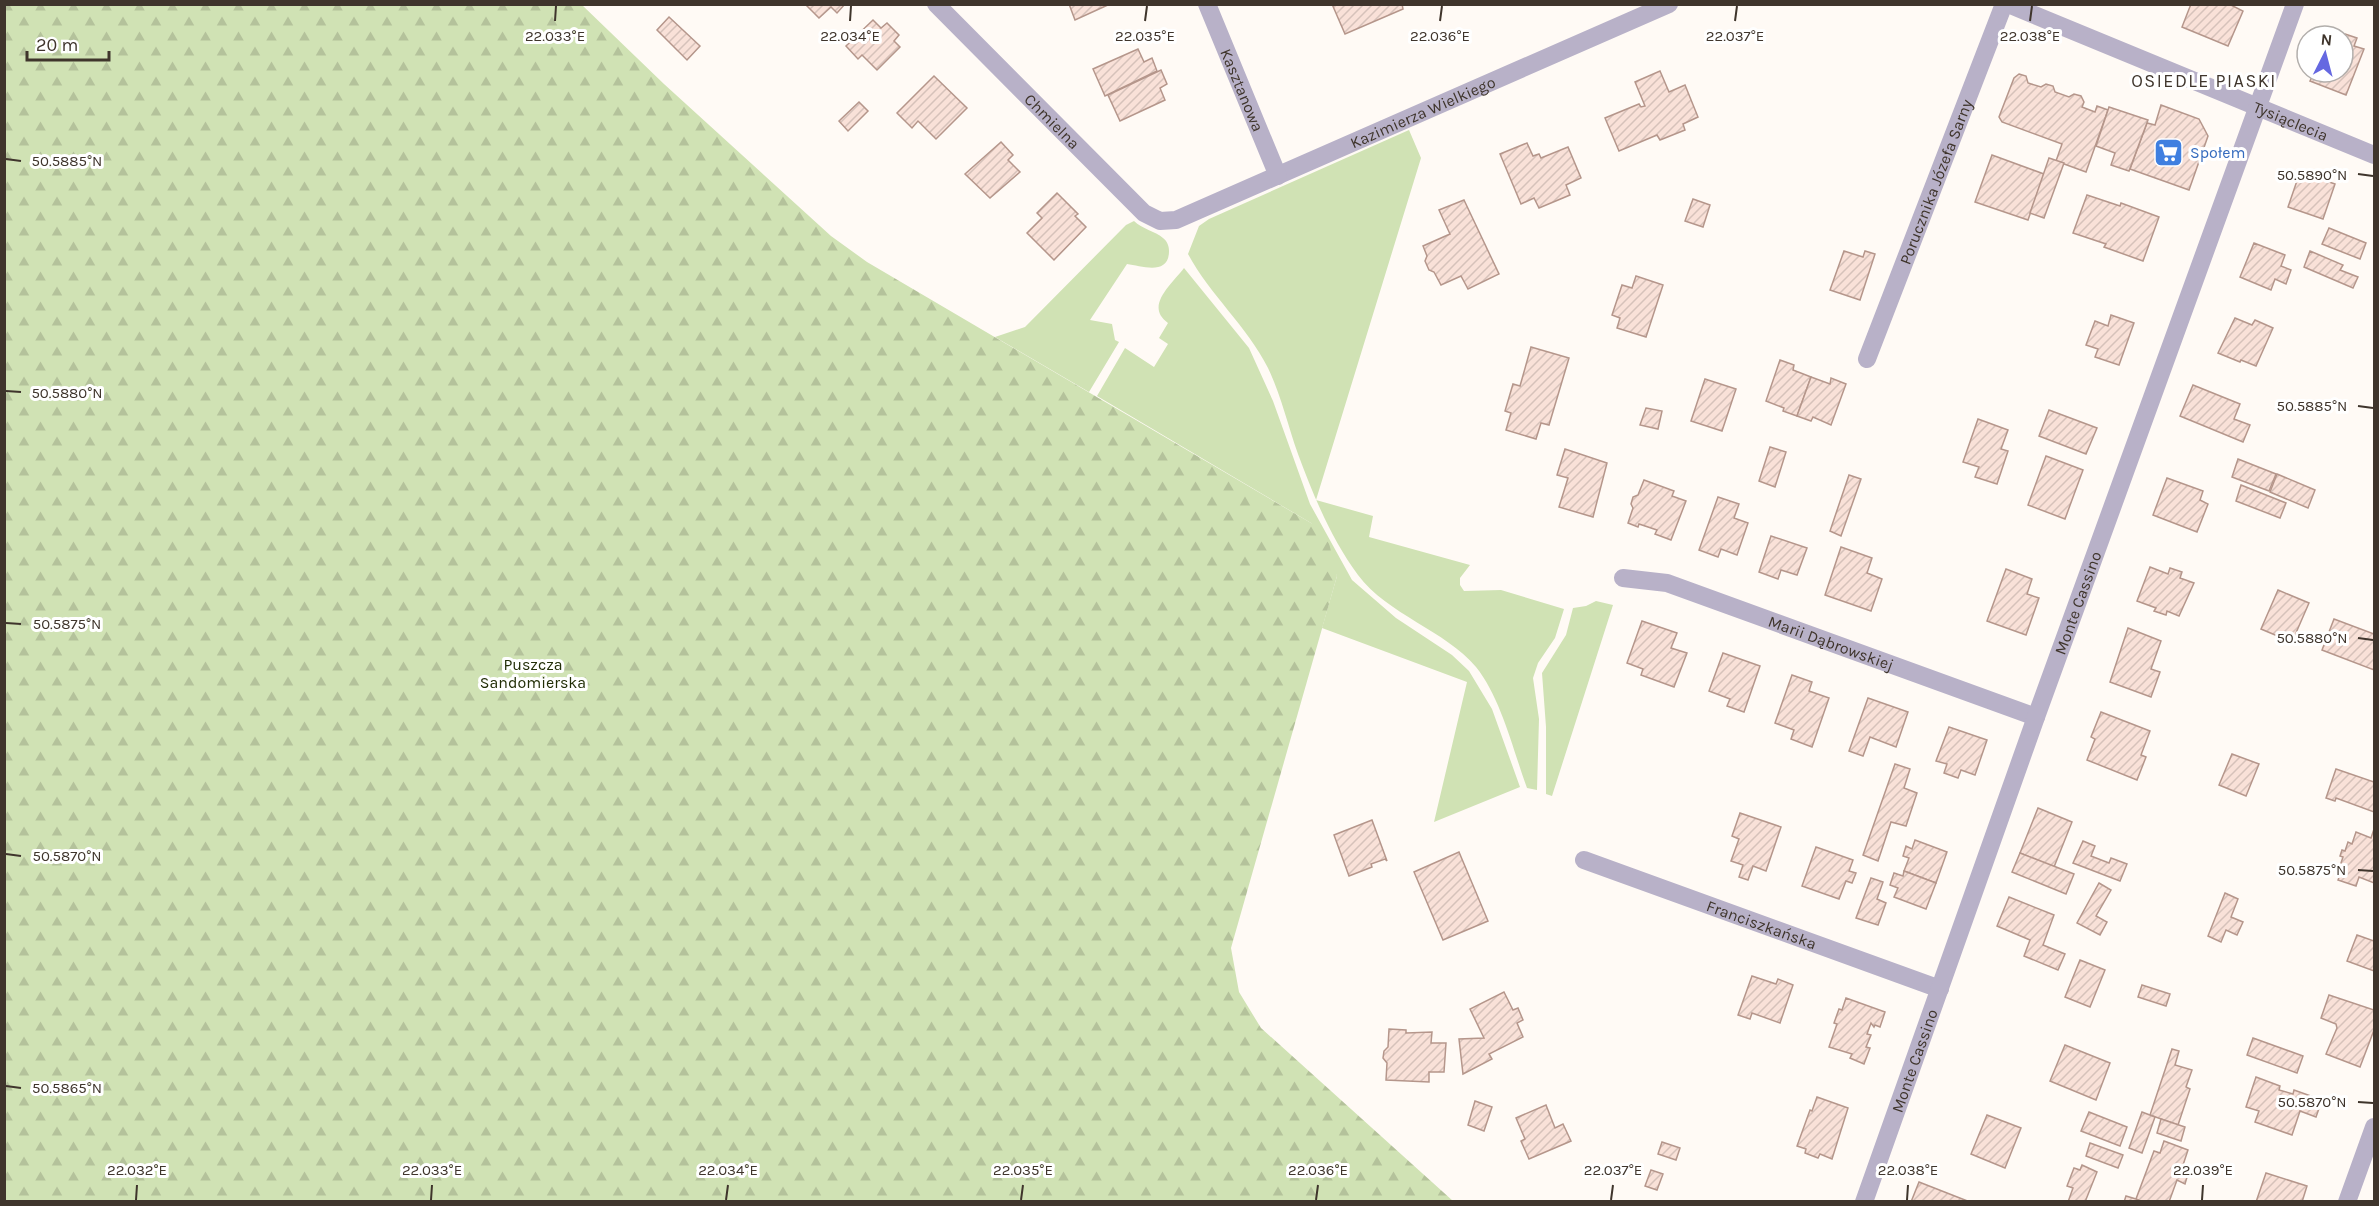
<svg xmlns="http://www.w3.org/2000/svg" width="2379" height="1206" font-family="Karla,sans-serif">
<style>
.green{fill:#d0e2b4}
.forest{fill:url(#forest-firs)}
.building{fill:url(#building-hatch);stroke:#b5968b;stroke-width:1.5}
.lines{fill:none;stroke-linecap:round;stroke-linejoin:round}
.minor{stroke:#b8b1c8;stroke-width:18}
.ticks{fill:none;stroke:#3f352c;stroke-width:2}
.labels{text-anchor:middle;stroke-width:6;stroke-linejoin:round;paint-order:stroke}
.street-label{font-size:16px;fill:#3f352c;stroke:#fff}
.shop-label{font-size:16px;fill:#366cbe;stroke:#fff;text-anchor:start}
.park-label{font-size:16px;fill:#222e07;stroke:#fff}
.neighbourhood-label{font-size:18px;letter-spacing:1.5px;fill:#3f352c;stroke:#fff}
.ticks-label{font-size:15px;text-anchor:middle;fill:#3f352c;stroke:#fff;stroke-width:6;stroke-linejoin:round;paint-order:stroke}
</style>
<defs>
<pattern id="forest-firs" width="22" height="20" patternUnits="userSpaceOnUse" patternTransform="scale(1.5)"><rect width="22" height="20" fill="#d0e2b4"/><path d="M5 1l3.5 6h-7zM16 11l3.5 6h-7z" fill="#b4c29b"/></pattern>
<pattern id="building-hatch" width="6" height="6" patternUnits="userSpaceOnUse" patternTransform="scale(1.5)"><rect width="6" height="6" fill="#f9e1d8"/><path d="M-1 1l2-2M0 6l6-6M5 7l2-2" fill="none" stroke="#d6c2ba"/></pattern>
</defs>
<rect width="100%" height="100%" fill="#fffaf5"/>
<g class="green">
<path d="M1409,130l12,28 -105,342 57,16 -4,21 101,28 -10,13v7l4,6 37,-1 63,19 -9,29 -17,25 -5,15 6,41 -2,71 -10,-2c-14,-38 -26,-90 -51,-121 -31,-37 -88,-52 -118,-92 -26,-35 -45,-80 -60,-121 -10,-28 -17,-59 -30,-86 -21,-42 -58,-73 -80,-114l11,-28 10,-7z"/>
<path d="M1134,221c8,8 21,10 29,17 4,3 6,8 6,13 0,25 -27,15 -42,13l-37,56 22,4 3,16 4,2 -30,50 -94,-55 30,-10 101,-102z"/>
<path d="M1184,268l65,80 24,53 37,103 42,76 44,38 56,37 17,16 23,38 28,78 -86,35 33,-140 -145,-54 15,-52 -26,-53 -214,-127 28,-48 29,19 14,-23 -9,-6 9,-15c-24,-17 4,-39 16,-55z"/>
<polygon points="1596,601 1613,605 1552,796 1546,794 1546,727 1542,673 1566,635 1573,608 1586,606"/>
</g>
<polygon class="forest" points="5,4 582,5 664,84 831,236 867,262 1311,523 1329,543 1337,576 1231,948 1239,992 1261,1028 1453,1201 5,1201"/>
<g class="building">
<polygon points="805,4 845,4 837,13 831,7 819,18"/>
<polygon points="1069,4 1110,4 1075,20"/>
<polygon points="1332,4 1402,4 1403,9 1345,34"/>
<polygon points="2191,4 2229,4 2243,11 2228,46 2182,27"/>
<polygon points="669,17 700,46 687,60 657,30"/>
<polygon points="873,20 881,28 887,23 899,35 894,41 900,47 877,70 862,55 858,59 846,46"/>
<polygon points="2345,34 2357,38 2354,46 2364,49 2346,95 2310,81 2314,72 2343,72 2343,39"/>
<polygon points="1138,49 1144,62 1152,58 1157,71 1105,96 1093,69"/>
<polygon points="1161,70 1167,84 1160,88 1165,100 1120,121 1108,95"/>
<polygon points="1660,71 1669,92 1685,85 1698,117 1683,124 1685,130 1660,140 1657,135 1619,151 1605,118 1639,104 1641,107 1645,106 1635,82"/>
<polygon points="2019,74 2026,76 2028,83 2041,87 2046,84 2053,86 2055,92 2069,97 2074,94 2081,96 2084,102 2082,107 2095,112 2097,106 2108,110 2086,172 2056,161 2062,144 2002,122 1999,117 2014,78"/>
<polygon points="934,76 967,108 936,139 918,121 912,128 897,113"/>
<polygon points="859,102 868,111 848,131 839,121"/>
<polygon points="2161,105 2199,119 2208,136 2189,190 2130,169 2147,123 2155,125"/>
<polygon points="2109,107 2148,120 2129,171 2111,165 2115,153 2096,146"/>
<polygon points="1001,142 1013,155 1008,160 1020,172 990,198 965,174"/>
<polygon points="1527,143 1533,156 1539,154 1541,158 1568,147 1581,178 1566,185 1570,195 1539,208 1534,198 1521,204 1500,154"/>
<polygon points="1992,155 2044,174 2028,220 1975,202"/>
<polygon points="2049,158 2064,163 2044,218 2030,213"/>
<polygon points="2300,172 2335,184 2323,219 2288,207"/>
<polygon points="1057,193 1078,214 1075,216 1086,227 1054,260 1027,233 1042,218 1037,213"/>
<polygon points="2087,195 2120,206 2121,203 2159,217 2143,261 2104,247 2106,244 2073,233"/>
<polygon points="1693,199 1710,205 1703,227 1685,221"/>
<polygon points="1464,200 1499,274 1468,289 1461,276 1441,285 1434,272 1429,270 1425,261 1427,256 1423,246 1450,234 1439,210"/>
<polygon points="2329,228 2366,243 2360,259 2322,244"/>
<polygon points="2254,243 2285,255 2281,266 2291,270 2286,284 2275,279 2271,290 2240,277"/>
<polygon points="1844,251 1863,257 1865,251 1875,254 1860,300 1830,290"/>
<polygon points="2310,251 2343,265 2340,270 2358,277 2353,288 2304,267"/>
<polygon points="1636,276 1663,285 1646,337 1617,328 1620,318 1612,315 1622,285 1632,288"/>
<polygon points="2111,315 2134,323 2119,365 2095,357 2098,349 2086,345 2095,321 2108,326"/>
<polygon points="2235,318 2252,325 2255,320 2273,328 2256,366 2241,360 2240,362 2218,353"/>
<polygon points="1531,347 1569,358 1549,425 1541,423 1536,439 1506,430 1511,413 1505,411 1513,384 1520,386"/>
<polygon points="1780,360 1794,365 1793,370 1811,377 1797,416 1783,411 1784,408 1766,401"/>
<polygon points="1811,377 1830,384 1831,378 1846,384 1831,425 1813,417 1811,421 1797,416"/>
<polygon points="1705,379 1736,389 1722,431 1691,421"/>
<polygon points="2193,385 2240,404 2234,419 2250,425 2243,442 2180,416"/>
<polygon points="1646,408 1662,411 1658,429 1640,425"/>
<polygon points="2049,410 2097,428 2086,454 2039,436"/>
<polygon points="1978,419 2008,430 2001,449 2008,451 1997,484 1975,477 1979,467 1963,462"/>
<polygon points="1770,447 1786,452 1775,487 1759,481"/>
<polygon points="1565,449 1607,463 1593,517 1559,507 1568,478 1557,475"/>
<polygon points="2046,456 2083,470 2065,519 2028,505"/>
<polygon points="2238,459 2276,474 2269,491 2232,477"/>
<polygon points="2277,474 2315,490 2308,508 2270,492"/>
<polygon points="1849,475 1861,479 1841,536 1830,531"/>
<polygon points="2167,478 2203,491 2200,500 2208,504 2197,532 2153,515"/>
<polygon points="1644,480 1674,491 1672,496 1686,501 1671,540 1655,534 1657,530 1639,524 1638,527 1628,523 1633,508 1631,504 1633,497 1638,495"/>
<polygon points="2241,485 2286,503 2280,518 2236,501"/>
<polygon points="1718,497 1739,504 1734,518 1748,523 1737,555 1721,549 1718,557 1699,550"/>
<polygon points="1771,536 1807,548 1797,575 1781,570 1778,579 1759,572"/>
<polygon points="1841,547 1872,558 1867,573 1882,579 1871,611 1825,595"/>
<polygon points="2150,567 2168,574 2170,568 2182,572 2180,578 2194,583 2179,616 2167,611 2166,615 2154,611 2156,608 2137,601"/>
<polygon points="2006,569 2032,579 2027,594 2039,598 2026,635 1987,621"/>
<polygon points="2278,590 2309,603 2292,642 2261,629"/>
<polygon points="2334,619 2374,634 2374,670 2322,650"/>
<polygon points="1642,621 1677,633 1671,648 1687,653 1674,687 1641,675 1643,669 1627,663"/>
<polygon points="2128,628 2161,641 2151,669 2160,672 2151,697 2110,682"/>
<polygon points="1723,653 1760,666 1744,712 1727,706 1730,699 1709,691"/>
<polygon points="1792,675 1812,682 1809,691 1829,698 1812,747 1791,739 1794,730 1775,723"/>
<polygon points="1868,698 1908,712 1896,747 1870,737 1863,756 1849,751"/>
<polygon points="2101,712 2150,731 2141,755 2146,757 2137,780 2087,760 2095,739 2091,737"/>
<polygon points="1949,727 1987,740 1975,775 1961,770 1958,778 1944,773 1947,764 1936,761"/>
<polygon points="2232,754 2259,764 2246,796 2219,785"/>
<polygon points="1895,764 1910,769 1904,788 1917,793 1906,826 1891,822 1878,861 1863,855"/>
<polygon points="2336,769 2374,782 2374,812 2336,798 2335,801 2326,798"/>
<polygon points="2038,808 2072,822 2054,867 2020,853"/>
<polygon points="1740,813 1781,827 1766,871 1753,866 1748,880 1739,877 1743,865 1731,861 1739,839 1732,836"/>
<polygon points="1372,820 1387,861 1385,859 1371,864 1372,867 1349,876 1334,835"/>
<polygon points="2374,829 2374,883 2359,877 2356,886 2338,880 2343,867 2340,866 2343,857 2340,856 2342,850 2345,851 2348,842 2352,844 2356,832 2371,838"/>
<polygon points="1915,840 1947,852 1936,883 1904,871 1909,858 1903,856 1906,846 1912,849"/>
<polygon points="2083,841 2095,846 2091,856 2109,863 2111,858 2127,864 2120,881 2073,863"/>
<polygon points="1816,847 1853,860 1849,871 1856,873 1852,883 1846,881 1839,899 1802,886"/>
<polygon points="1459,852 1488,921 1443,940 1414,872"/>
<polygon points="2020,853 2074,874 2066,894 2012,872"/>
<polygon points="1904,871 1936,883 1926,909 1894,897 1898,888 1890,885 1894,873 1903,876"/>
<polygon points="1871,878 1883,882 1877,899 1886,903 1878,925 1856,918"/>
<polygon points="2099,883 2111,890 2096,916 2107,922 2100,935 2077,923"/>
<polygon points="2225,893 2238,899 2231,917 2243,922 2237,935 2226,930 2221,942 2208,936"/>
<polygon points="2009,897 2054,915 2043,945 2065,954 2058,970 2024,956 2030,940 1997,926"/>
<polygon points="2357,935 2374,941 2374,971 2347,961"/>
<polygon points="2080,960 2105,970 2090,1007 2065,997"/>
<polygon points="1752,976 1776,984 1778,979 1793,985 1780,1023 1752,1013 1750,1019 1738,1015"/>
<polygon points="2142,985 2170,994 2166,1006 2138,997"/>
<polygon points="1504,992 1513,1010 1518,1008 1523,1020 1517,1023 1523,1037 1489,1054 1492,1059 1463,1074 1459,1039 1484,1038 1470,1009"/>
<polygon points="2329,995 2374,1010 2374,1030 2360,1067 2326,1054 2337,1028 2336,1024 2321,1018"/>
<polygon points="1846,998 1885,1012 1880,1027 1875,1025 1874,1027 1871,1023 1867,1034 1871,1035 1866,1047 1870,1048 1864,1064 1850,1058 1852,1054 1829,1047 1837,1024 1834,1023 1839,1009 1842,1010"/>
<polygon points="1389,1029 1406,1030 1406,1033 1432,1032 1431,1043 1446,1043 1444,1072 1429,1072 1429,1082 1386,1080 1387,1063 1383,1058 1384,1051 1388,1047"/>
<polygon points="2253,1038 2303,1056 2297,1073 2247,1055"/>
<polygon points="2065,1045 2110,1063 2096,1100 2050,1081"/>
<polygon points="2172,1049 2179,1051 2175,1065 2192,1070 2186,1087 2190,1089 2178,1125 2150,1115"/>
<polygon points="2256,1077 2280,1086 2279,1090 2293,1094 2294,1090 2322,1100 2316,1117 2300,1111 2292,1135 2255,1122 2259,1111 2246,1107"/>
<polygon points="1817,1097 1848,1108 1832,1159 1820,1154 1818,1158 1805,1153 1806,1149 1797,1146 1810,1110 1812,1111"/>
<polygon points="1475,1101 1492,1107 1484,1131 1468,1125"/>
<polygon points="1546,1105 1555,1128 1563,1124 1571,1141 1529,1159 1521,1141 1525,1139 1516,1118"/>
<polygon points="2089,1112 2127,1127 2120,1146 2081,1131"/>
<polygon points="2142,1112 2155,1117 2142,1153 2129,1148"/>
<polygon points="1987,1115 2021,1128 2005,1168 1971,1154"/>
<polygon points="2161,1119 2185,1127 2181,1141 2157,1133"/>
<polygon points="2164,1141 2188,1150 2183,1165 2190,1167 2185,1184 2177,1180 2169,1202 2142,1202 2136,1199 2154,1151 2160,1153"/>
<polygon points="1662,1142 1680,1148 1676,1160 1658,1154"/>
<polygon points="2090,1143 2123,1155 2118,1168 2086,1156"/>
<polygon points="2082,1165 2097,1172 2085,1202 2068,1202 2073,1188 2067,1186 2074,1168 2080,1170"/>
<polygon points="1651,1170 1663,1174 1657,1190 1645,1186"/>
<polygon points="2266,1173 2307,1186 2302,1202 2256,1202"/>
<polygon points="1919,1182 1970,1202 1911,1202"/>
<polygon points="2126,1196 2136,1199 2142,1202 2124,1202"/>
</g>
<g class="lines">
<g class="minor">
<path id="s1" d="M936,4l208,209 16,8 16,-1 493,-216"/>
<path id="s2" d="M1207,4l71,172"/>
<path id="s3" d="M2008,4l366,151"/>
<path id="s4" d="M1867,359l137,-355"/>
<path id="s5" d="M1623,578l44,5 369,134"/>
<path id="s6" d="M1584,860l356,129"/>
<path id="s7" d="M1864,1202l172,-485 259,-713"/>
<polyline points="2347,1202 2374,1127"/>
</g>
</g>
<path class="ticks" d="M555,21l1,-15M850,21l1,-15M1145,21l2,-15M1440,21l2,-15M1735,21l2,-15M2030,21l2,-15M6,159l15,2M2358,174l15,2M6,391l15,1M2358,406l15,2M6,623l15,1M2358,638l15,2M6,854l15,2M2358,870l15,1M6,1086l15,2M2358,1102l15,1M136,1200l1,-15M431,1200l1,-15M726,1200l2,-15M1021,1200l2,-15M1316,1200l2,-15M1611,1200l2,-15M1907,1200l1,-15M2202,1200l1,-15"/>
<defs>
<symbol id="supermarket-square" viewBox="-11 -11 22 22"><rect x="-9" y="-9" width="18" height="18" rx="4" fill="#3f7fe0" stroke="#fff"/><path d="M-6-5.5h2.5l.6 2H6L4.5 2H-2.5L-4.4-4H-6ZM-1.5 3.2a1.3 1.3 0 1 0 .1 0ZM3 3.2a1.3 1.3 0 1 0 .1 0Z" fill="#fff"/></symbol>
</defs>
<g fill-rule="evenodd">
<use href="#supermarket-square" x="2152" y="136" width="33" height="33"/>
</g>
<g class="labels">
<g class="street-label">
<text dy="6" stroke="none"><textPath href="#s2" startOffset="93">Kasztanowa</textPath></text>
<text dy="6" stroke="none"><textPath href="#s1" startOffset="598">Kazimierza Wielkiego</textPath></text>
<text dy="6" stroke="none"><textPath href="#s1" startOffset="165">Chmielna</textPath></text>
<text dy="6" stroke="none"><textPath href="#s3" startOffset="306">Tysiąclecia</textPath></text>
<text dy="6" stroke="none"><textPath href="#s4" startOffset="190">Porucznika Józefa Sarny</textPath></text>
<text dy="6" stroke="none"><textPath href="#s7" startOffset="636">Monte Cassino</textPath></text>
<text dy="6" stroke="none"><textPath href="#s5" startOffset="219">Marii Dąbrowskiej</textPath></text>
<text dy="6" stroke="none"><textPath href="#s6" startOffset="189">Franciszkańska</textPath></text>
<text dy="6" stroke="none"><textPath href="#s7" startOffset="150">Monte Cassino</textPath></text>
</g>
<g class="shop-label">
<text x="2190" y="158">Społem</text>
</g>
<g class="park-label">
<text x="533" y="670">Puszcza<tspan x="533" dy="18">Sandomierska</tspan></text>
</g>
<g class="neighbourhood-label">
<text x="2204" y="87">OSIEDLE PIASKI</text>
</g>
</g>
<g class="ticks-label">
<text x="555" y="41">22.033°E</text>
<text x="850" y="41">22.034°E</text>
<text x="1145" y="41">22.035°E</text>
<text x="1440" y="41">22.036°E</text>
<text x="1735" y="41">22.037°E</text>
<text x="2030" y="41">22.038°E</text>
<text x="67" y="166">50.5885°N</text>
<text x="2312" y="180">50.5890°N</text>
<text x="67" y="398">50.5880°N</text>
<text x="2312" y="411">50.5885°N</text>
<text x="67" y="629">50.5875°N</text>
<text x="2312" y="643">50.5880°N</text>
<text x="67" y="861">50.5870°N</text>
<text x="2312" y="875">50.5875°N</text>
<text x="67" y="1093">50.5865°N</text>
<text x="2312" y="1107">50.5870°N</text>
<text x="137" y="1175">22.032°E</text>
<text x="432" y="1175">22.033°E</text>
<text x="728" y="1175">22.034°E</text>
<text x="1023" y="1175">22.035°E</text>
<text x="1318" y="1175">22.036°E</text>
<text x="1613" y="1175">22.037°E</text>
<text x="1908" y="1175">22.038°E</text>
<text x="2203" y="1175">22.039°E</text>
</g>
<rect width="2379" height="1206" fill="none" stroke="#3f352c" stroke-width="12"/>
<g transform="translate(2325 54) rotate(6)"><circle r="28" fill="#ffffff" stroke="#b2aeab" stroke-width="1.5"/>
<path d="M0-4.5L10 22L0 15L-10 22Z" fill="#6568e1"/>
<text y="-9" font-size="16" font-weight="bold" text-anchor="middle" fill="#3f352c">N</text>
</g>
<path d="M27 51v9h82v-9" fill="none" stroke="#3f352c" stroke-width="3"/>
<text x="36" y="51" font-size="18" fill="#3f352c" stroke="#ffffff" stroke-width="4.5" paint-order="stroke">20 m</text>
</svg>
